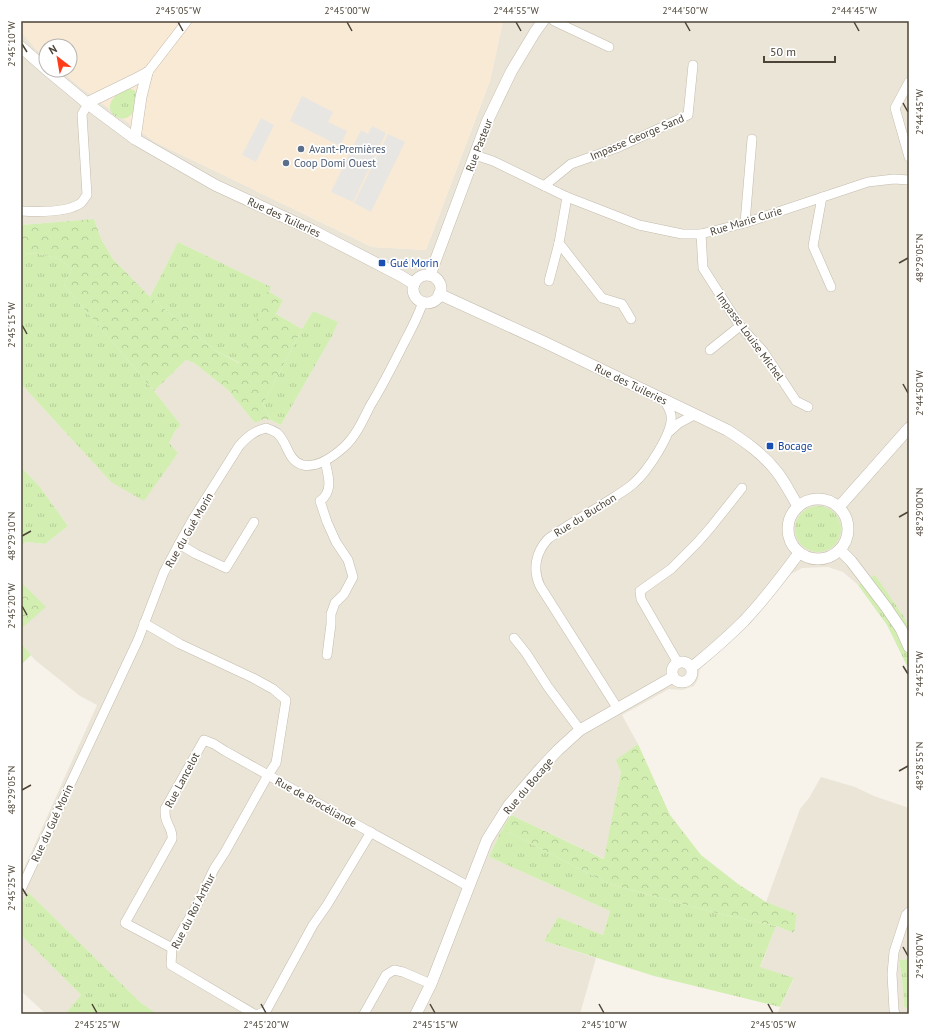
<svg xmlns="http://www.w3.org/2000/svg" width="930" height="1035" font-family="'PT Sans',sans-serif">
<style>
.residential{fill:#ebe5d8}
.commercial{fill:#f9ead5}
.grass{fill:url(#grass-tufts)}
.forest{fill:url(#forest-crowns)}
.parking{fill:#e8e6e2}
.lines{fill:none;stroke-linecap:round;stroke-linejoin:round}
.minor-casing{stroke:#c3bbac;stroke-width:10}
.tertiary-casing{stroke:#c3bbac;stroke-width:12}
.minor{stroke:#fff;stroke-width:9}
.tertiary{stroke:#fff;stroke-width:11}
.ticks{fill:none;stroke:#4c4437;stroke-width:1.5}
.service-dot{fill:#5c6f8a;stroke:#fff;stroke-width:1.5}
.transit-dot{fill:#1a4fb4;stroke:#fff;stroke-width:1.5}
.labels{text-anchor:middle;stroke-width:3.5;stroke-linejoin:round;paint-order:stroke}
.street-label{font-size:11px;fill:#4c4437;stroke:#fff}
.service-label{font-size:11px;fill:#4e5e75;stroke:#fff;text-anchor:start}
.transit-label{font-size:11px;fill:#164399;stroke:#fff;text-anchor:start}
.neatline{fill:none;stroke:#4c4437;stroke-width:1.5}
.ticks-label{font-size:10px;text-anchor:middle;fill:#4c4437}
</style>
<defs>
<pattern id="grass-tufts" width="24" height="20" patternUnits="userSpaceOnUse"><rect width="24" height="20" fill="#d2eeb1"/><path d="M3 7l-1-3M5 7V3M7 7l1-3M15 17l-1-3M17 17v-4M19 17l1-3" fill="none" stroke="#b6cd99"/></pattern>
<pattern id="forest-crowns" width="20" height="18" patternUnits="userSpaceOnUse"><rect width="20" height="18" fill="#d2eeb1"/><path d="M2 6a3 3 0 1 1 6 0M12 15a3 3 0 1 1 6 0" fill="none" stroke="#b6cd99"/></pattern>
</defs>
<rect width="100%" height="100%" fill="#f7f3eb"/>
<g class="residential">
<polygon points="503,21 909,21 909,627 904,617 875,576 858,585 843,572 828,567 802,568 791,574 748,622 700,668 698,679 694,686 682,690 669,689 622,715 638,744 617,760 621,772 605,859 511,815 502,829 489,857 610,911 603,935 558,917 544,941 596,958 580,1014 157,1014 140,1002 28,892 21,905 21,875 97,705 80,696 35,660 21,643 21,629 45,607 21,582 21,546 26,542 45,544 68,526 40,487 21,467 21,384 111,482 165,471 178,453 169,443 175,431 181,425 154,391 186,360 194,363 228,390 255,423 264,419 271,420 281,425 332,336 337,322 313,311 302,329 276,314 283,300 268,291 271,287 178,242 150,297 113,259 101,239 94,219 21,225 21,32 36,49 46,58 46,70 60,70 80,87 155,142 372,247 426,250 490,81"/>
<polygon points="821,777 855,787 874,796 909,808 909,959 899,960 902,978 904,1007 909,1009 909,1014 777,1014 794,979 760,968 776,926 794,933 797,914 766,902 800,809 809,798"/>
<polygon points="21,935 81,995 65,1014 46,1014 21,991"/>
</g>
<polygon class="commercial" points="21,21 503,21 490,81 426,250 372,247 155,142 80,87 60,70 70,70 70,46 46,46 46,58 36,49 21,32"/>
<g class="grass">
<path d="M128,89h3l4,2c3,7 2,13 -1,19 -8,18 -31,4 -22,-10 4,-5 10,-8 16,-11z"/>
<polygon points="178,242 271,287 240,363 216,351 150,297"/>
<polygon points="21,253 39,254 57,258 72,269 64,285 154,391 181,425 175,431 169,443 178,453 144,501 111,482 21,384"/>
<polygon points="313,311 338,322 332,336 281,425 271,420 263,404 302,329"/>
<polygon points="21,467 40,487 68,526 45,544 26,542 21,546"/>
<circle cx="818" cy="529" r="23"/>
<polygon points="875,575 904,617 909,627 909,670 887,625 858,585"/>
<polygon points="21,643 31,655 21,665"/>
<polygon points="502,829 609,884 716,913 776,926 760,967 794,978 780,1007 654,976 544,941 558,917 603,935 610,911 489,857"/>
<polygon points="28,892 140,1002 157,1014 65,1014 81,995 21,935 21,905"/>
<polygon points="909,959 909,1009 904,1007 902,978 899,960"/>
</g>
<g class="forest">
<polygon points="94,219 101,239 113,259 150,297 216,351 239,363 268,291 283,300 276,314 302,329 263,404 271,420 264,419 255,423 228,390 194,363 186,360 154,391 64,285 72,269 57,258 39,254 21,253 21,225"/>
<polygon points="21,582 46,607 21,629"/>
<polygon points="638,744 670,815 701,855 738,884 766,902 797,914 794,933 776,926 716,913 609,884 502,829 511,815 604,859 621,772 616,760"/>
</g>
<g class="parking">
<polygon points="302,96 333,112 328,122 347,131 340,146 290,121"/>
<polygon points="261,118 274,125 256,162 242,155"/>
<polygon points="372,126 386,133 353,202 331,192 361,130 368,134"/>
<polygon points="388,134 405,142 371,212 354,203"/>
</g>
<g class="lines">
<defs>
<g id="minor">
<polyline points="554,21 609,47"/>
<polyline points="147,73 187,21"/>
<polyline points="909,82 895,108 909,157"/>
<polyline points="475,155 493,161 567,197 639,225 682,234 701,234 745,223 868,182 894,179 909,180"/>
<polyline points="544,186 571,164 619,147 688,115 693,65"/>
<polyline points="567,197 559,243 602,298 622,304 631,319"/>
<polyline points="822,197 813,246 831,287"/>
<path d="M21,211c17,1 46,2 60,-8 2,-2 4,-6 6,-8l-5,-81 6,-10"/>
<polyline points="745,223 752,139"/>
<polyline points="701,234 703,268 740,326 763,351 796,401 808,407"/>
<polyline points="549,281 559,243"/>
<polyline points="710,350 740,326"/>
<polyline points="669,432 679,423 694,415"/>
<path d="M325,461c3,14 9,30 -5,40l7,21 9,20 12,18 5,17 -9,17 -9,9 -4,11v10l-4,31"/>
<polyline points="179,544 196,554 226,568 254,522"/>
<path d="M144,623l36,21 73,34 20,11 13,11 -10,63 -8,12c65,38 131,72 196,109l5,2"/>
<polyline points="514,638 526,653 548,687 580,730"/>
<polyline points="678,663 641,599 640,591 671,569 697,543 711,527 742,488"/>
<path d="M618,709l-78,-123c-8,-17 -4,-34 8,-47 19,-14 40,-25 60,-38 8,-5 18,-11 25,-17 14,-12 41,-52 38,-69 -1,-5 -4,-10 -6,-14"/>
<path d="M21,889l117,-249 26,-68 15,-28 14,-25 46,-73c8,-9 15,-15 27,-18 3,1 8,3 11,5 11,9 10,28 26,32 15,3 31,-9 41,-18 12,-11 19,-27 26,-41 13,-21 24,-43 35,-65 7,-13 13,-25 18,-39"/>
<path d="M172,948l-47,-25 47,-84c1,-8 -4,-13 -6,-20 -1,-3 -1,-7 -1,-10l39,-69 10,4 11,7 43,24 -43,77 -11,17 -17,36 -25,43 -1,17 83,49"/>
<polyline points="259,1014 266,1011 313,925 327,905 371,832"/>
<polyline points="364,1014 386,975 394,970 403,972 431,984"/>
<polyline points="895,1014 894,1010 892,974 894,952 906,915 909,912"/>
</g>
<g id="tertiary">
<polyline points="21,47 46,69"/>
<polyline points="47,70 88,104 135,139 215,185 312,230 401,276 414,284"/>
<polyline points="88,104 91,101 132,81 147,73"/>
<polyline points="135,139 141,97 147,73"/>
<polyline points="430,275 487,122 511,72 535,32 543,21"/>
<circle cx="427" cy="289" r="14"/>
<path d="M439,294l105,48 183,88c19,12 36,24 50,42 8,10 14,23 21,34"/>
<circle cx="818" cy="529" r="30"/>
<polyline points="839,507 909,428"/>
<polyline points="840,550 851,561 886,607 901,629 909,647"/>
<circle cx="682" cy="672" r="10"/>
<path d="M691,667l5,-3c17,-14 33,-28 48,-43 20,-21 38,-45 55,-68"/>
<polyline points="416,1014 431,984 487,840 509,805 541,768 558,750 580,730 673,677"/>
</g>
</defs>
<use href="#minor" class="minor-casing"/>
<use href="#tertiary" class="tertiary-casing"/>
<use href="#minor" class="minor"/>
<use href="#tertiary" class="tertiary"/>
</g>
<path class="ticks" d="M178,22l5,9M347,22l5,9M516,22l5,9M685,22l5,9M854,22l5,9M22,44l5,8M903,103l5,9M899,263l9,-5M22,325l5,9M903,384l5,9M899,517l9,-5M22,536l9,-5M22,606l5,9M903,666l5,8M899,771l9,-5M22,790l9,-5M22,888l5,8M903,947l5,9M92,1004l5,9M261,1004l5,9M430,1004l5,9M599,1004l5,9M768,1004l5,9"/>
<g class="service-dot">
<circle cx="301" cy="149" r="4"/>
<circle cx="286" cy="163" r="4"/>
</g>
<g class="transit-dot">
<rect x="378" y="259" width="8" height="8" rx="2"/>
<rect x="766" y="442" width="8" height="8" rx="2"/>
</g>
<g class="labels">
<g class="street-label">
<text transform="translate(637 137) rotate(-23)" y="4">Impasse George Sand</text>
<text transform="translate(479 145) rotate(-69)" y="4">Rue Pasteur</text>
<text transform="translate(284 217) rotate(25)" y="4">Rue des Tuileries</text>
<text transform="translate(746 221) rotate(-17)" y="4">Rue Marie Curie</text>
<text transform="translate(750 336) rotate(54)" y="4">Impasse Louise Michel</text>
<text transform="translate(631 384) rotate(26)" y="4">Rue des Tuileries</text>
<text transform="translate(585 515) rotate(-32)" y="4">Rue du Buchon</text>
<text transform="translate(189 530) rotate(-60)" y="4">Rue du Gué Morin</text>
<text transform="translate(182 780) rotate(-62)" y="4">Rue Lancelot</text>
<text transform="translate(528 786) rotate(-50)" y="4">Rue du Bocage</text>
<text transform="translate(316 802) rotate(29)" y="4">Rue de Brocéliande</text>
<text transform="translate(52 823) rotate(-65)" y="4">Rue du Gué Morin</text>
<text transform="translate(193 911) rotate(-63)" y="4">Rue du Roi Arthur</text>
</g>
<g class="service-label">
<text x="309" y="153">Avant-Premières</text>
<text x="294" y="167">Coop Domi Ouest</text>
</g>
<g class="transit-label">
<text x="390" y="267">Gué Morin</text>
<text x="778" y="450">Bocage</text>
</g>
</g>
<rect width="930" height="1035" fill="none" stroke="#ffffff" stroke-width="44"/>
<g transform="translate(58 58) rotate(329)"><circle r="19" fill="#ffffff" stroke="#b7b4af"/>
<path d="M0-3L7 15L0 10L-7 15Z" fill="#ff3c19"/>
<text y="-6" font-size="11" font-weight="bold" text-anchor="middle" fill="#4c4437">N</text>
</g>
<path d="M764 56v6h71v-6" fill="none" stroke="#4c4437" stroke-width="2"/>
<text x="770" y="56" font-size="12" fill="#4c4437" stroke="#ffffff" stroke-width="3" paint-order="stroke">50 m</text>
<rect x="22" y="22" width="886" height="991" class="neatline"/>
<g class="ticks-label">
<text x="178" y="14">2°45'05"W</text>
<text x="347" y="14">2°45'00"W</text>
<text x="516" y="14">2°44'55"W</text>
<text x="685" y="14">2°44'50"W</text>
<text x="854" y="14">2°44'45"W</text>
<text transform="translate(11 44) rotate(-90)" y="4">2°45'10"W</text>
<text transform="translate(919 112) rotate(-90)" y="4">2°44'45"W</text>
<text transform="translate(919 258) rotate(-90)" y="4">48°29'05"N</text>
<text transform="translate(11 325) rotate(-90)" y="4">2°45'15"W</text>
<text transform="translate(919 393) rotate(-90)" y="4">2°44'50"W</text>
<text transform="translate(919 512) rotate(-90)" y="4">48°29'00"N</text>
<text transform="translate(11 536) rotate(-90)" y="4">48°29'10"N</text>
<text transform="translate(11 606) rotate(-90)" y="4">2°45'20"W</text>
<text transform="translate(919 674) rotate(-90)" y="4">2°44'55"W</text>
<text transform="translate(919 766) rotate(-90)" y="4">48°28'55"N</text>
<text transform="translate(11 790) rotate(-90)" y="4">48°29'05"N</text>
<text transform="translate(11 888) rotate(-90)" y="4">2°45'25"W</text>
<text transform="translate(919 956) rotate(-90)" y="4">2°45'00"W</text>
<text x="97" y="1028">2°45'25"W</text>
<text x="266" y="1028">2°45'20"W</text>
<text x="435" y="1028">2°45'15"W</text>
<text x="604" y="1028">2°45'10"W</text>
<text x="773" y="1028">2°45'05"W</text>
</g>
</svg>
